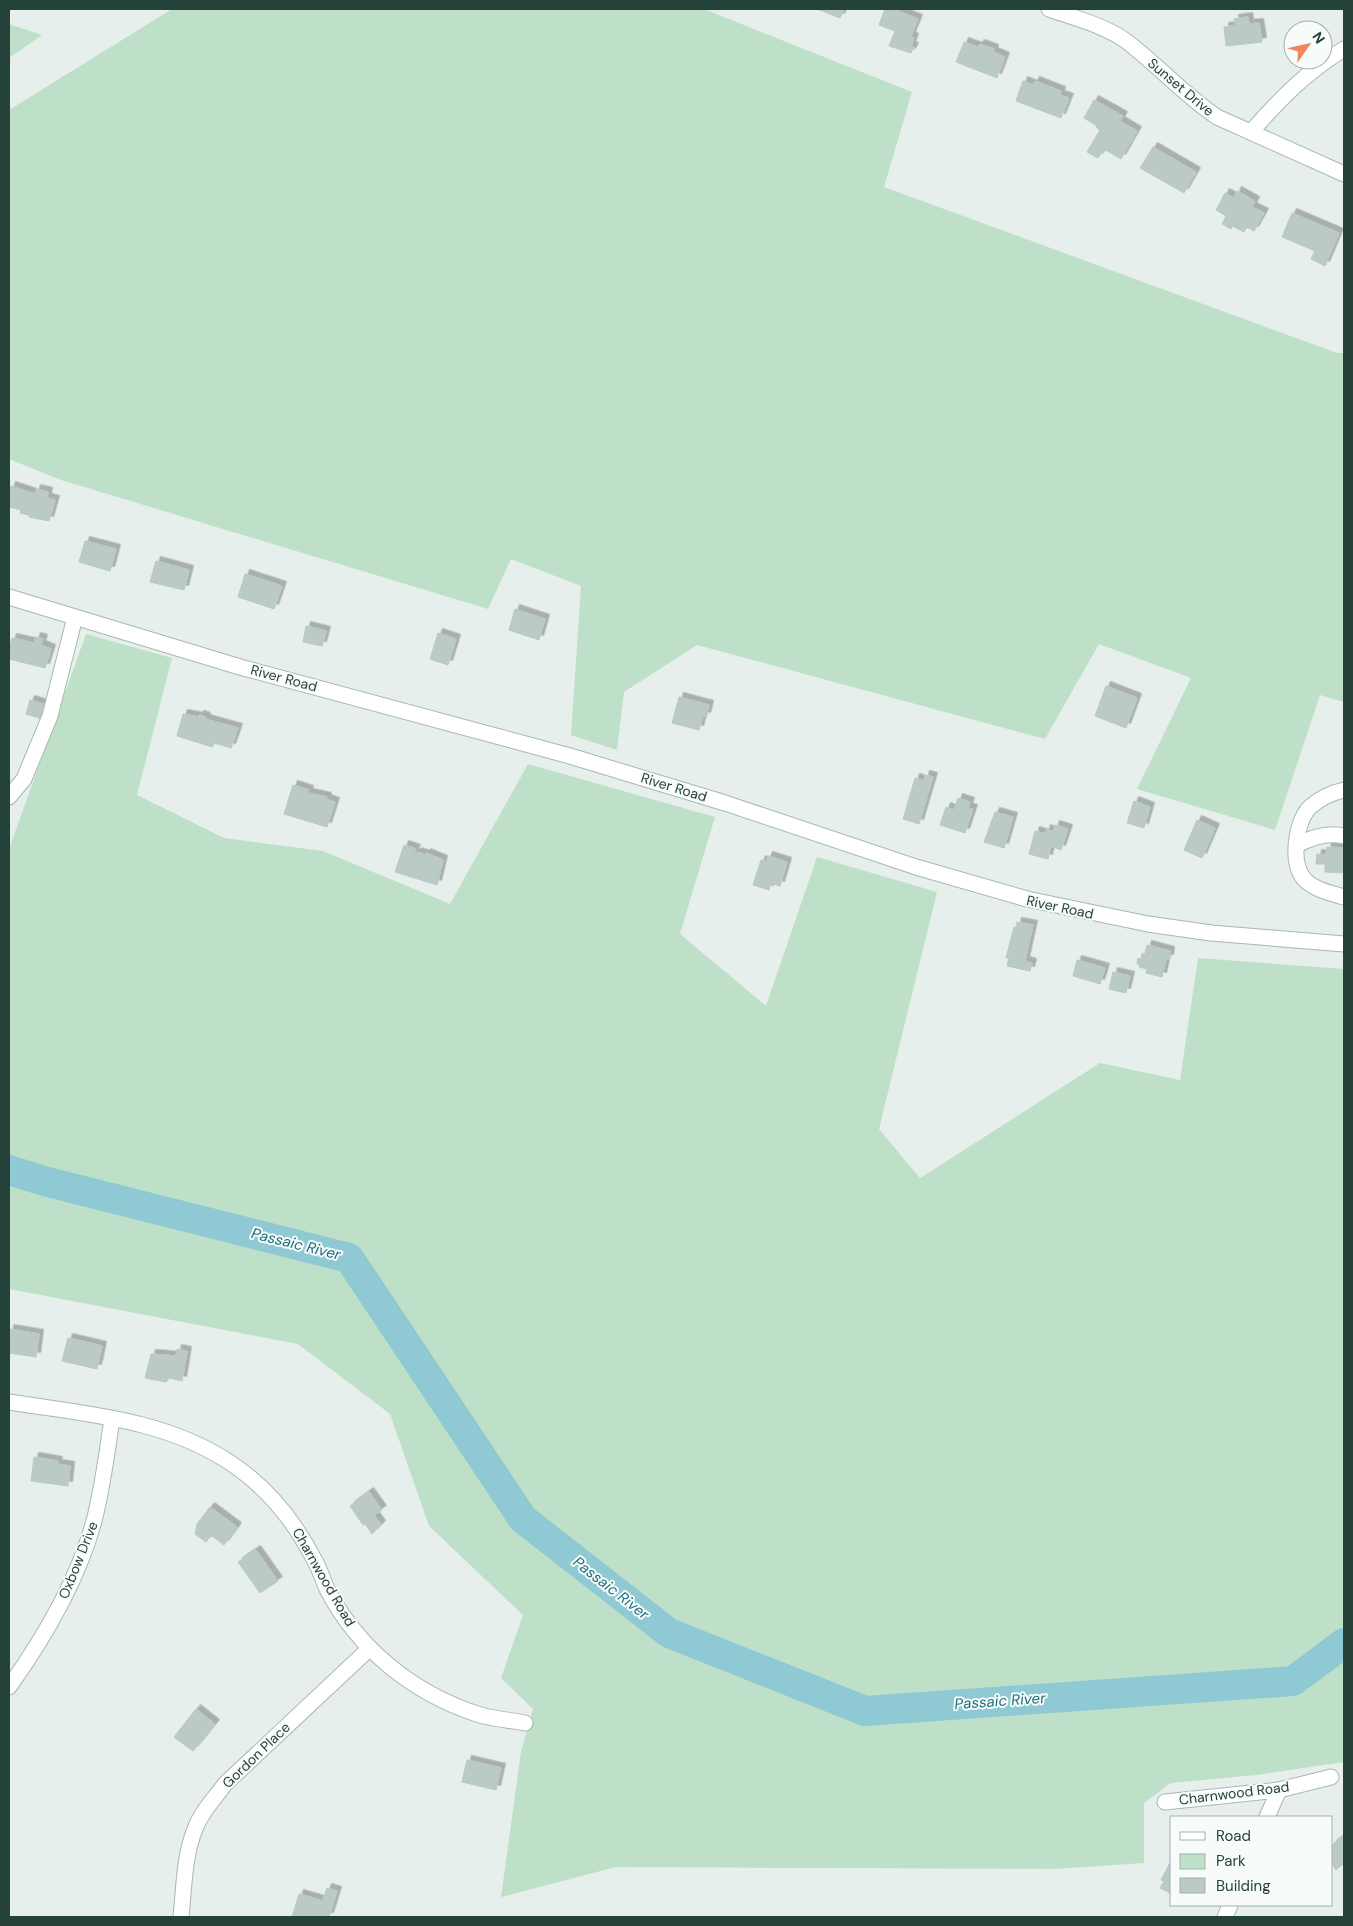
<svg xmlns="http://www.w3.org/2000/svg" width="1353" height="1926" font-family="'DM Sans',sans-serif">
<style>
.green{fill:#bfe0c8}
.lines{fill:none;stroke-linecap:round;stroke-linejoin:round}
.river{stroke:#8ec9d4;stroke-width:30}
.building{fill:#bbcac4;stroke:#b8c9c2;filter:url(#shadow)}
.minor-casing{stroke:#a8b8b2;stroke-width:17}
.minor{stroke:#fff;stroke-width:15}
.labels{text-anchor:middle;stroke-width:4;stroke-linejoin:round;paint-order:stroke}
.street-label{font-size:14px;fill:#24423a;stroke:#f7fbf9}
.water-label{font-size:15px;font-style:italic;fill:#1c6f80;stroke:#f7fbf9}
</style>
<defs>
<filter id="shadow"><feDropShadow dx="4.5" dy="-4.5" stdDeviation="0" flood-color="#0004"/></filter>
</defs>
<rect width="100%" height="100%" fill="#e6efeb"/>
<g class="green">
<polygon points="172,9 704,9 912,92 884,187 1337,353 1344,353 1344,702 1320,695 1275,830 1137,789 1191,678 1099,644 1045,739 697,645 624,692 617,750 571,735 581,586 511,559 488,609 61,480 9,459 9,110"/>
<polygon points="9,24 42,35 9,58"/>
<polygon points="86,634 172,658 137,795 224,838 323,851 450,904 528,764 715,817 680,934 766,1006 817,857 937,892 879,1129 920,1178 1100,1063 1180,1080 1198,958 1344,969 1344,1762 1256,1775 1171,1783 1144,1803 1144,1863 1055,1869 616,1867 501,1897 521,1752 533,1709 501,1678 523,1615 429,1526 390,1414 298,1344 9,1289 9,849"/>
</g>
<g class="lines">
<polyline class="river" points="9,1170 44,1181 349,1258 523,1519 669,1633 865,1711 1293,1681 1344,1643"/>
</g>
<g class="building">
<polygon points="817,9 844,9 840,18"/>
<polygon points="885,9 893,9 918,19 911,36 914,38 911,46 914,47 911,53 889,46 895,31 879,25"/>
<polygon points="1248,17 1249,24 1259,23 1262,42 1226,46 1224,27 1235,26 1234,19"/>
<polygon points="964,42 978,47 980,44 994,49 993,52 1005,57 997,78 956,62"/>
<polygon points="1023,81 1033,85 1035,81 1061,91 1060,95 1069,98 1061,118 1016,101"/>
<polygon points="1094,100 1123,116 1120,121 1137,131 1121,159 1104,149 1098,158 1087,152 1100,130 1096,127 1097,126 1084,118"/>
<polygon points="1153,147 1196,172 1184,193 1140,168"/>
<polygon points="1237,191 1255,201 1252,207 1264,213 1254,231 1247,227 1244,232 1232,226 1231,229 1222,224 1226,216 1216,210 1225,193 1234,198"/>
<polygon points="1292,213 1339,233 1325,266 1311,259 1315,251 1282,237"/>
<polygon points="11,486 35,494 36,489 48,492 47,498 55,500 49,521 29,517 29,515 20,513 21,510 9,507 9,493"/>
<polygon points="85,541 116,549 110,571 79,562"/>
<polygon points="156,561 189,570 184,590 150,582"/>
<polygon points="245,574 282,586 274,609 238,597"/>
<polygon points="515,609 545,619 539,640 509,630"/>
<polygon points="306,626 326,631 322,646 303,642"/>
<polygon points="438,633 456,639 448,665 430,659"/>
<polygon points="36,637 43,639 41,645 51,649 45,668 9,659 9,649 12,638 34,643"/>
<polygon points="1106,686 1137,698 1126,728 1095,716"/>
<polygon points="679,697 709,705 706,717 703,716 699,730 672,723"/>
<polygon points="30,700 46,705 42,719 26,714"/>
<polygon points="183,714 199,717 199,715 206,717 205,719 238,728 231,748 214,743 212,747 177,736"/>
<polygon points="925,775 933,777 919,824 903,819 915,778 924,781"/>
<polygon points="293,785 309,790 308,793 327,797 326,799 335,802 327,827 284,814"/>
<polygon points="958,798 970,802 968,808 973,809 965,833 940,825 946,807 954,810"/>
<polygon points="1134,801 1150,807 1144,828 1127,823"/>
<polygon points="995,812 1013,817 1004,848 984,842"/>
<polygon points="1197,820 1215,828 1202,858 1184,850"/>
<polygon points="1055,825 1068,829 1061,850 1051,846 1048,859 1029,854 1035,831 1045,834 1046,829 1053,832"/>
<polygon points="404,845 416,849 414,853 417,854 417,852 426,855 426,853 443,860 437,885 395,872"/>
<polygon points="1327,847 1344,848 1344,873 1325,872 1325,864 1316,864 1317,854 1326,855"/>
<polygon points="768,856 787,862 780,886 771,883 769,890 753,885 761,860 766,862"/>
<polygon points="1017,922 1033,925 1025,961 1032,963 1030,971 1007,966 1009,958 1006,958 1014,927 1016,928"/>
<polygon points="1147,945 1170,951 1169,959 1166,959 1162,977 1146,973 1147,969 1139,967 1140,965 1137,964 1138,958 1141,959 1142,954 1145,954"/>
<polygon points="1077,960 1105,968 1100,984 1073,976"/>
<polygon points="1113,972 1130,976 1126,993 1109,989"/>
<polygon points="9,1329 39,1334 36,1357 9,1353"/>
<polygon points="68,1338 102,1346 97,1369 62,1361"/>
<polygon points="177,1349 187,1351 182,1381 169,1378 166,1382 145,1378 151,1354 176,1356"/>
<polygon points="34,1457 58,1461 57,1464 70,1466 68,1486 31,1481"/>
<polygon points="369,1492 382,1510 374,1515 381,1525 372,1534 365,1524 363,1525 350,1506"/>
<polygon points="210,1507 237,1527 224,1545 211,1535 206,1542 195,1534 197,1524"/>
<polygon points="256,1550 278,1581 260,1593 238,1562"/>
<polygon points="196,1709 215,1724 193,1751 174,1737"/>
<polygon points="467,1760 501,1768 496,1790 462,1782"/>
<polygon points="1344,1835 1344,1863 1336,1870 1332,1864 1332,1845"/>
<polygon points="1172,1859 1172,1894 1160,1888 1164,1881 1161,1880"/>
<polygon points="327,1888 337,1891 329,1917 292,1917 299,1894 323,1901"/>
</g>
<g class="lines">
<defs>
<g id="minor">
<path d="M1049,9c25,9 55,16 77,32 32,24 58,54 91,76l127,57"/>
<path d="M1251,132c29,-33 55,-60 93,-83"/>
<polyline points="9,597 240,667 570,756 725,803 916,867 1027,899 1148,924 1211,933 1344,944"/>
<path d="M1344,790c-13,3 -24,8 -34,17 -15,15 -20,57 -5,73 10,10 26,13 39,17"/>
<polyline points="9,797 24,779 50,716 75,617"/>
<path d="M1297,845c15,-8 30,-13 47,-9"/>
<path d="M9,1402c75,12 155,17 220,60 37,24 66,60 86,99 5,9 8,19 12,28 31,60 86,104 150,125 15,5 33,6 48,9"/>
<path d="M9,1687c35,-49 71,-111 86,-170 8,-32 12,-65 17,-98"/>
<polyline points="1165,1802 1279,1790 1331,1777"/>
<polyline points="1267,1817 1279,1790"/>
<path d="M181,1917c3,-29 3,-61 14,-88 6,-17 20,-31 30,-45l145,-136"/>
<polyline points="1225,1917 1230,1905"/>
</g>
</defs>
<use href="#minor" class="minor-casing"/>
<use href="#minor" class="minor"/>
</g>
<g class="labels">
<g class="street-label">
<text transform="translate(1181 87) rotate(40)" y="5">Sunset Drive</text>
<text transform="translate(284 678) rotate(15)" y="5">River Road</text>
<text transform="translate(674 787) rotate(17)" y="5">River Road</text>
<text transform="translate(1060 907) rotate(12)" y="5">River Road</text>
<text transform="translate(78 1560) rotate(-68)" y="5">Oxbow Drive</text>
<text transform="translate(324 1577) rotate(60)" y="5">Charnwood Road</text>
<text transform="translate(256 1755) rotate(-44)" y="5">Gordon Place</text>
<text transform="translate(1234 1793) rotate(-7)" y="5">Charnwood Road</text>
</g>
<g class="water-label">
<text transform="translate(296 1244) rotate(14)" y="5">Passaic River</text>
<text transform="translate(611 1588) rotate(38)" y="5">Passaic River</text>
<text transform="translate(1000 1701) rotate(-4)" y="5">Passaic River</text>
</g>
</g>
<rect width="1353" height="1926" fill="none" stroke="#24423a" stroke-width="20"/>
<rect x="1170" y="1816" width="162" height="90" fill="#f7fbf9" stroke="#a3b1ad"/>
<rect x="1180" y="1832" width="25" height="8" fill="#ffffff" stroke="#a3b1ad"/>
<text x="1216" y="1841" font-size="15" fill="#24423a">Road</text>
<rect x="1180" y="1854" width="25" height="15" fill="#bfe0c8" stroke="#a3b1ad"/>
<text x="1216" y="1866" font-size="15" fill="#24423a">Park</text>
<rect x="1180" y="1878" width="25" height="15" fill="#bbcac4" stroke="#a3b1ad"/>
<text x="1216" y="1891" font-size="15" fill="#24423a">Building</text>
<g transform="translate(1308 45) rotate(56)"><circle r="24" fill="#f7fbf9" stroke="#a3b1ad"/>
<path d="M0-4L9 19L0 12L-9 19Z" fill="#f4845f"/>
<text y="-8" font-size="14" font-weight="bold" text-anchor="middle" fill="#24423a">N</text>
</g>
</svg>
